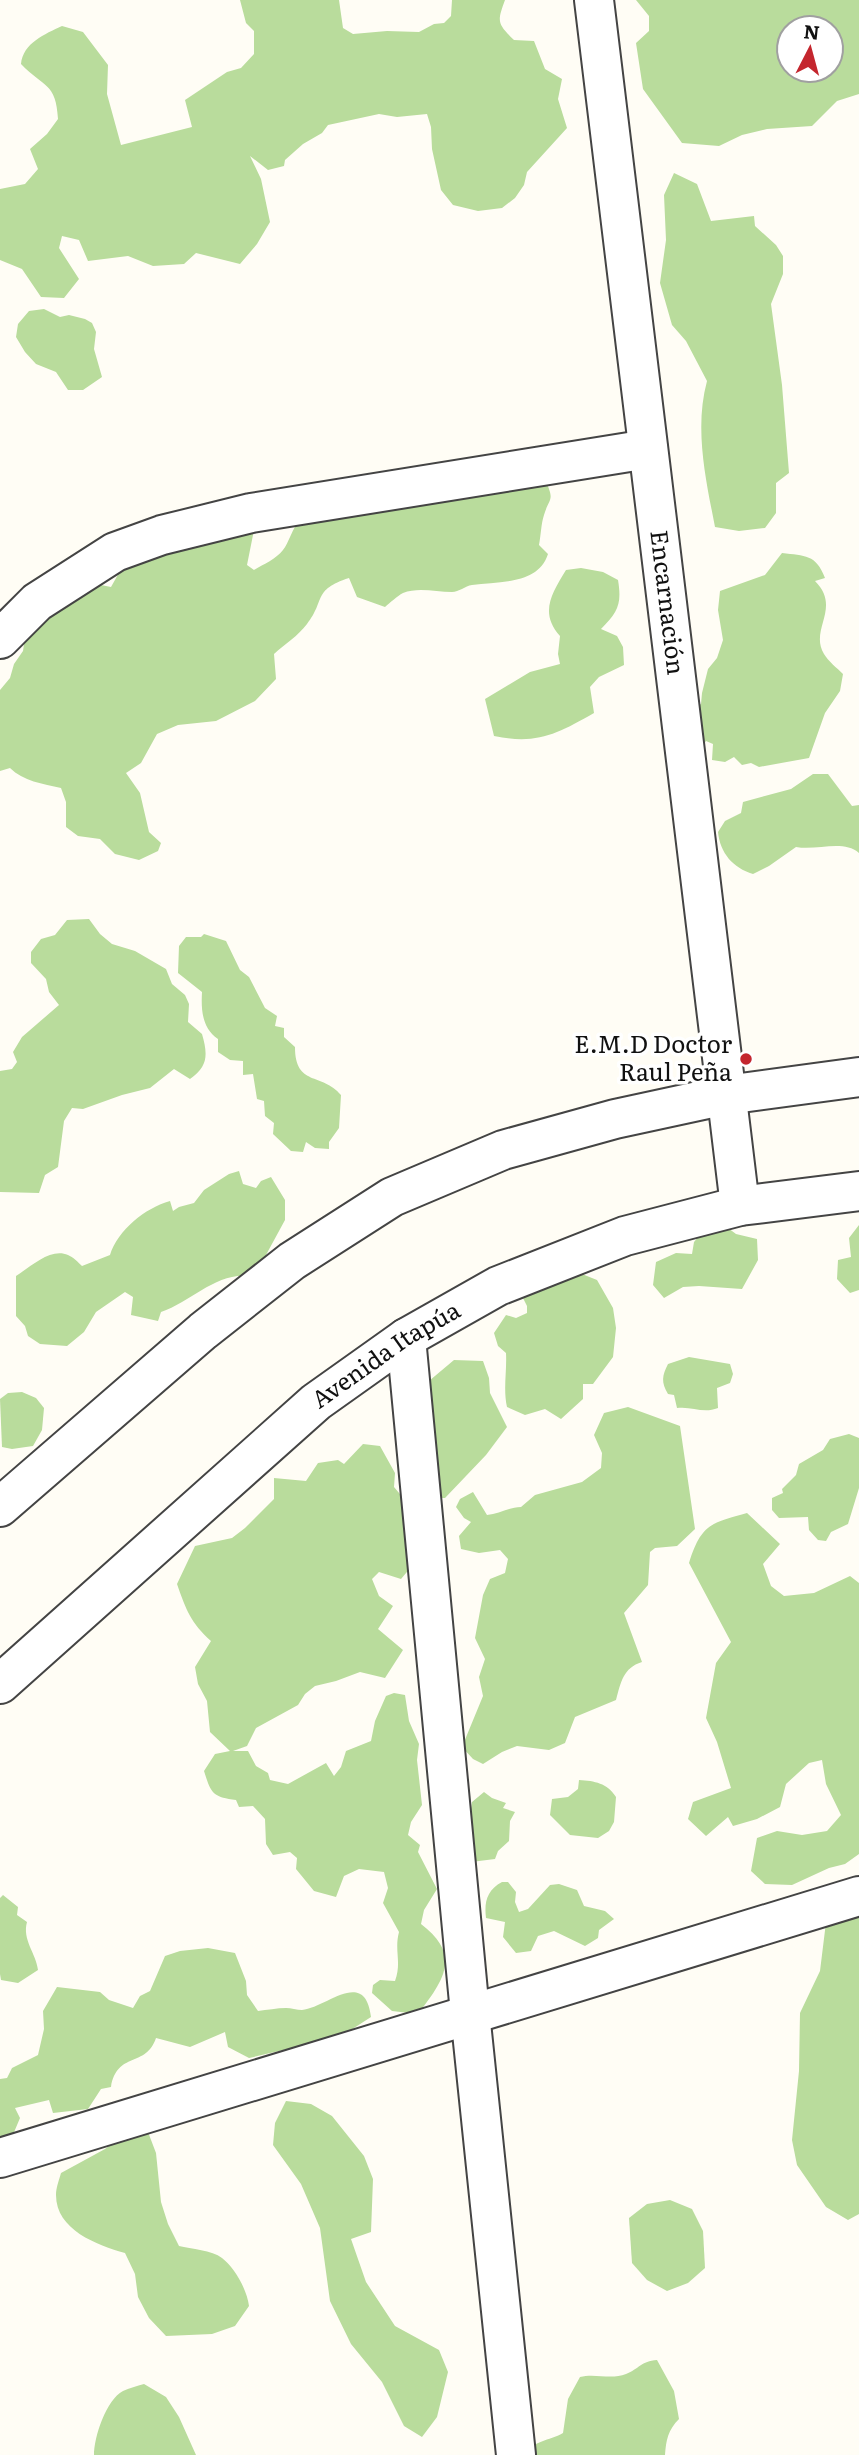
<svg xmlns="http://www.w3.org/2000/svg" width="859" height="2455" font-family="Literata,serif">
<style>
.forest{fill:#b9dc9c;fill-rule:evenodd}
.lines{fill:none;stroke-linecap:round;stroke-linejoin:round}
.minor-casing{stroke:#444;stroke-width:42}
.minor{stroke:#fff;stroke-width:38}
.poi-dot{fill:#c4262e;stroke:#fff;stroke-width:2.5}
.labels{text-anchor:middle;stroke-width:7;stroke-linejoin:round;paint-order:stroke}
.street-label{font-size:24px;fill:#111;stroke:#fff}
.poi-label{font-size:24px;fill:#111;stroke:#fff;text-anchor:end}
</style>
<rect width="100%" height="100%" fill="#fffdf5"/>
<g class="forest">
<path d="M240,0h99l4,28 10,6 34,-3 32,1 15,-8 10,-1 7,-7 1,-16h53c-8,22 -8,23 9,40l20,1 11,28 17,10 -4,20 9,29 -40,44 -3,13 -9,13 -13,10 -24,3 -25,-6 -12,-15 -9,-41 -1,-22 -4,-13 -30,3 -18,-3 -51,11 -6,8 -19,11 -18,16 -1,6 -16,4 -18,-14 11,23 9,43 -13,22 -17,20 -44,-11 -12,11 -31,2 -25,-10 -40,5 -9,-21 -17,-4 -3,12 20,31 -15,19 -23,-1 -19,-28 -22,-9v-71l25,-5 13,-15 -8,-20 17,-15 11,-15c-2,-37 -14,-31 -37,-55 2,-21 24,-30 41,-38l21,6 25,33 -1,29 14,51 71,-18 -7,-27 42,-28 14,-4 13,-14v-23l-8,-8z"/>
<path d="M636,0h223v94l-22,7 -25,25 -45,3 -25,6 -23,11 -37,-3 -39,-54 -7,-46 13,-12v-15zM831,28v42h-42v-42z"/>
<path d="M674,173l23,11 14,37 43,-5 1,10 21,19 7,11v18l-12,30 11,81 7,88 -13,10v30l-11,15 -26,3 -24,-4c-9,-47 -21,-98 -8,-146l-21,-40 -14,-16 -12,-42 6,-43 -2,-45z"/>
<polygon points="44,309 60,317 69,315 85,319 92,323 96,332 94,349 102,377 83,390 68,390 56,372 36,364 25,352 16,337 18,324 29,311"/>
<path d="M546,482c9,19 3,16 -2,33 -3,9 -3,20 -5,30l9,9c-10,31 -48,27 -76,31 -7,1 -13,7 -20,7 -16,0 -34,-5 -49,1 -6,3 -13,10 -18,14l-28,-10 -8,-19c-37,12 -23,22 -42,46 -9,12 -22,20 -33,30l2,25 -21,22 -39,20 -38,4 -21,9 -16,29 -15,10 14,20 9,39 12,11 -3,8 -19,9 -24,-6 -15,-15 -22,-3 -12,-9v-25l-5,-14c-18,-4 -38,-7 -51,-20l-10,3v-81l10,-12 4,-14 9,-13 3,-20 42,-35 33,-11 10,2 9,-16 29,-15 17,-1 13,-15 75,-10 -7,35 7,5c10,-6 22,-11 29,-20 6,-8 8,-18 14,-26l53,-10 7,2 14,-10z"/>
<path d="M782,553c23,3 34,1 43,25l-10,3c27,27 -6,48 9,73 4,7 13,14 19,20l-3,17 -15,22 -16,45 -50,9 -8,-4 -9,2 -8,-8 -9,5 -13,-2 1,-16 -7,-3 -8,12 -16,-39 19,-10 1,-11 6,-24 9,-11 6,-18 -5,-30 2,-19 45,-16z"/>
<path d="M581,568l22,4 15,8c4,24 0,32 -17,49l16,7 6,11 1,18 -25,12 -9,10 4,26c-37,21 -57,32 -100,23l-9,-37 45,-27 30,-8 -2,-10 2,-18c-21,-23 -8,-43 6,-66z"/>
<path d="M813,774h15l24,32 7,-1v48c-16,-14 -42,-2 -63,-6l-27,19 -16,8c-20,-6 -33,-21 -35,-42l7,-11 16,-8 2,-11 48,-13z"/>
<path d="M89,919l11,15 12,10 23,7 31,18 6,15 13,11 4,9 -1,18 14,12c6,21 6,32 -12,45l-16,-10 -24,19 -28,7 -39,14 -11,-1 -8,13 -6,46 -13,8 -6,18 -39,-1v-121l12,-2 5,-7 -4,-10 9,-15 37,-32 -10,-13 -3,-13 -15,-16v-11l10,-13 14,-4 12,-15z"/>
<path d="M204,934l22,7 14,29 9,7 16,31 12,8 -2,10 9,2v9l11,10c0,40 27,25 46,48l-2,33 -10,14v7l-14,-1 -9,-6 -3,10 -12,-1 -18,-17 1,-11 -9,-7 -1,-15 -7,-2 -4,-25 -10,1v-14l-13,-1 -12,-8v-13c-16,-11 -17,-29 -16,-47l-24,-19 1,-27 7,-9h15z"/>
<path d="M239,1171l4,13 13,4 5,-7 10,-4 14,23v20l-31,57c-35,-8 -61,24 -93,35l-3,9 -27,-6 2,-18 -8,-5 -29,20 -12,20 -17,14 -27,-2 -12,-8 -3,-10 -9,-10v-40c14,-9 35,-29 52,-21 5,2 10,7 14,11l28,-11c8,-25 35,-47 60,-54l3,10 6,-4 15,-4 10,-13 25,-16z"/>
<polygon points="859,1225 859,1290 850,1293 837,1279 838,1260 851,1257 849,1238"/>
<polygon points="728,1228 736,1234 757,1239 758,1260 742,1289 699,1286 683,1287 664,1298 653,1285 656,1262 676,1253 692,1254 694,1242 704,1230"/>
<path d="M582,1274l15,6 16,28 3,20 -3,29 -20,27h-10v15l-22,20 -16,-10 -20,6 -18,-8c-4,-18 0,-36 -1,-54l-8,-7 -4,-13 12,-18 10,3 11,-5v-7l-4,-8 19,-21z"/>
<path d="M689,1357l41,7 3,10 -3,9 -13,5 1,20c-15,6 -26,-2 -41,0l-3,-13 -6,-1c-7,-12 -6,-18 0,-30z"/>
<polygon points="454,1360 483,1361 489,1378 490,1393 507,1427 486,1455 445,1498 428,1498 429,1381"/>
<polygon points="22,1392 36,1398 44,1408 42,1430 33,1446 12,1449 2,1447 0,1399 8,1393"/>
<path d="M628,1407l52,19 15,103 -18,17 -22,2 -5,4 -2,33 -24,28 18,49c-19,6 -21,20 -26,38l-41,17 -10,26 -16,7 -32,-4 -15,6 -19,12 -10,-5 -11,-12 21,-51 -4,-19 6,-18 -10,-21 8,-43 7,-16 15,-6 3,-14 -8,-9 -21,3 -18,-4 -2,-13 12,-14 -7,-4 -8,-11 4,-8 13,-7 14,23c12,-1 22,-8 34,-8l14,-12 47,-13 19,-14 1,-15 -8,-18 10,-22z"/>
<polygon points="849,1434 859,1438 859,1488 848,1524 831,1532 826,1541 818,1540 809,1530 808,1517 779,1518 772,1510 772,1498 783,1493 782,1489 796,1475 799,1464 823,1450 830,1439"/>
<path d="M363,1444l17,2 15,27 -1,14 31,37 -8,36 -16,19 -22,-7 -7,7 7,17 14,10 -15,23 25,21 -18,28 -25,-6 -24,9 -21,5 -10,8 -7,11 -42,23 -9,18 -14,5h15l8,15 12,7 2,7 18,4 38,-21 8,13 7,-9 5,-16 25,-10 4,-20 11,-25 8,-3 11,2 4,26 10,23 -2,16 5,45 -11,17 -3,13 12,10 -2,7 19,37 -13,21 -3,14c41,31 23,56 -3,90l-26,-3 -20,-18 1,-8 7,-5 15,1c7,-19 -1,-30 4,-49l-16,-29 5,-15 -4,-16 -25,-3 -15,7 -8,21 -22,-6 -18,-22 1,-11 -7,-6 -17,3 -7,-11 -1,-25 -12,-13 -14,1 -3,-7c-24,-3 -25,-7 -32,-29l11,-17 15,-3 -20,-19 -3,-31 -9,-17 -3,-17 16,-26c-20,-18 -25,-31 -34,-57l18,-38 37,-8 13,-10 29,-29v-21l32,3 12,-18 20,-3 6,4z"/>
<path d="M747,1513l33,31 -17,20 8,22 13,10 30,-3 36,-17 9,7v271l-14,10 -16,4 -37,17 -27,-1 -14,-13 6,-33 20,-7 25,4 25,-4 14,-16 -15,-31 -4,-24 -13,3 -23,21 -6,23 -23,12 -24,7 -5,-9 -22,19 -18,-17 5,-17 38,-14 -14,-46 -11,-24 10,-55 15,-21 -42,-79c12,-38 21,-40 58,-50z"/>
<path d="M579,1780c16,1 28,3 37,17l-2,25 -5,9 -11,7 -28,-3 -20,-20 2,-16 16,-2 10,-8z"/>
<polygon points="484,1792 492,1798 506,1803 503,1808 515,1812 510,1821 509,1841 498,1851 495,1859 463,1863 472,1802"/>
<path d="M502,1882h6l8,10 -1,10 4,10 9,-3 22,-24 9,-1 18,6 7,16 21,5 9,8 -15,11 -1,8 -13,8 -31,-15 -16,5 -7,15 -15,2 -13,-16 2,-15 -19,-4c-2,-16 1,-28 16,-36z"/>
<polygon points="859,1890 859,2214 848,2220 826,2207 797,2165 792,2140 799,2071 800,2013 820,1971 828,1906"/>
<path d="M3,1895l15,12 -1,8 10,7c-5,18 9,31 11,48l-20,13 -17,-3 -1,-6v-76z"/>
<path d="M208,1948l27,5 11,28 1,14 11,16c9,-1 19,-3 28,-3 5,0 11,2 16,2 24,-2 63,-43 69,7l-31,20 -91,21 -21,-11 -3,-15 -35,15 -34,-9c-10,30 -39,13 -45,49l-10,2 -13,20 -35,4 -4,-13 -34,8 5,10 -8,19 -12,13v-71l7,-1 5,-10 26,-13 6,-26 -1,-18 14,-24 43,5 9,8 24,8 7,-12 10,-5 15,-35 15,-5z"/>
<polygon points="286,2101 311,2104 332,2116 364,2156 373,2179 371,2232 351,2239 366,2282 395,2326 439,2350 448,2372 437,2417 422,2437 404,2426 382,2382 351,2344 330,2301 320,2228 301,2184 273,2145 275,2123"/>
<path d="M148,2132l8,21 5,49 7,22 11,22c12,3 33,4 43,12 13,10 25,32 27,48l-14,20 -23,8 -46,2 -17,-18 -11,-21 -3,-23 -10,-21c-28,-8 -69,-23 -69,-58 0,-7 3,-15 5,-22l44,-24 20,-15z"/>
<polygon points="670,2200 692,2209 703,2231 705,2268 688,2283 667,2291 647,2280 632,2263 629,2218 647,2204"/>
<path d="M657,2360l17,31 5,28c-11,11 -13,21 -14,36h-139c7,-15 23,-14 37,-22l5,-34 12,-22c15,-4 31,3 46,-3 13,-5 15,-13 31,-14z"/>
<path d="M144,2384l22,13 13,20 17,38h-102c0,-18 12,-55 29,-64 6,-3 14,-5 21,-7z"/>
</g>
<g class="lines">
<defs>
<g id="minor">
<path id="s1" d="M594,0l146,1206"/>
<polyline points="0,639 37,602 115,552 162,535 251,513 648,449"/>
<polyline points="406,1338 470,2013 516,2455"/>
<polyline points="0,1507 203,1331 292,1261 392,1197 503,1150 615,1119 726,1095 859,1077"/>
<path id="s2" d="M0,1684l316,-282 90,-64 92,-52 127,-50 115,-30 119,-15"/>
<polyline points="0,2158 859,1896"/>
</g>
</defs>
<use href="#minor" class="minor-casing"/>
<use href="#minor" class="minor"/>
</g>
<circle class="poi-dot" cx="746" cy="1059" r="7"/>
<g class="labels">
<g class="street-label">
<text dy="8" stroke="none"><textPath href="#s1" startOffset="607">Encarnación</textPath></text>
<text dy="8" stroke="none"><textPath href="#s2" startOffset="508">Avenida Itapúa</textPath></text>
</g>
<g class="poi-label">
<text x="732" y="1053">E.M.D Doctor<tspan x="732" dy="28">Raul Peña</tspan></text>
</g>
</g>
<g transform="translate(810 49) rotate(6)"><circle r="33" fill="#ffffff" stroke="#a0a0a0" stroke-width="2"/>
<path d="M0-5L12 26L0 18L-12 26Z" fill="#c4262e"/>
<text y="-10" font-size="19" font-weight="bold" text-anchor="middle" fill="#111111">N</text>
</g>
</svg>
